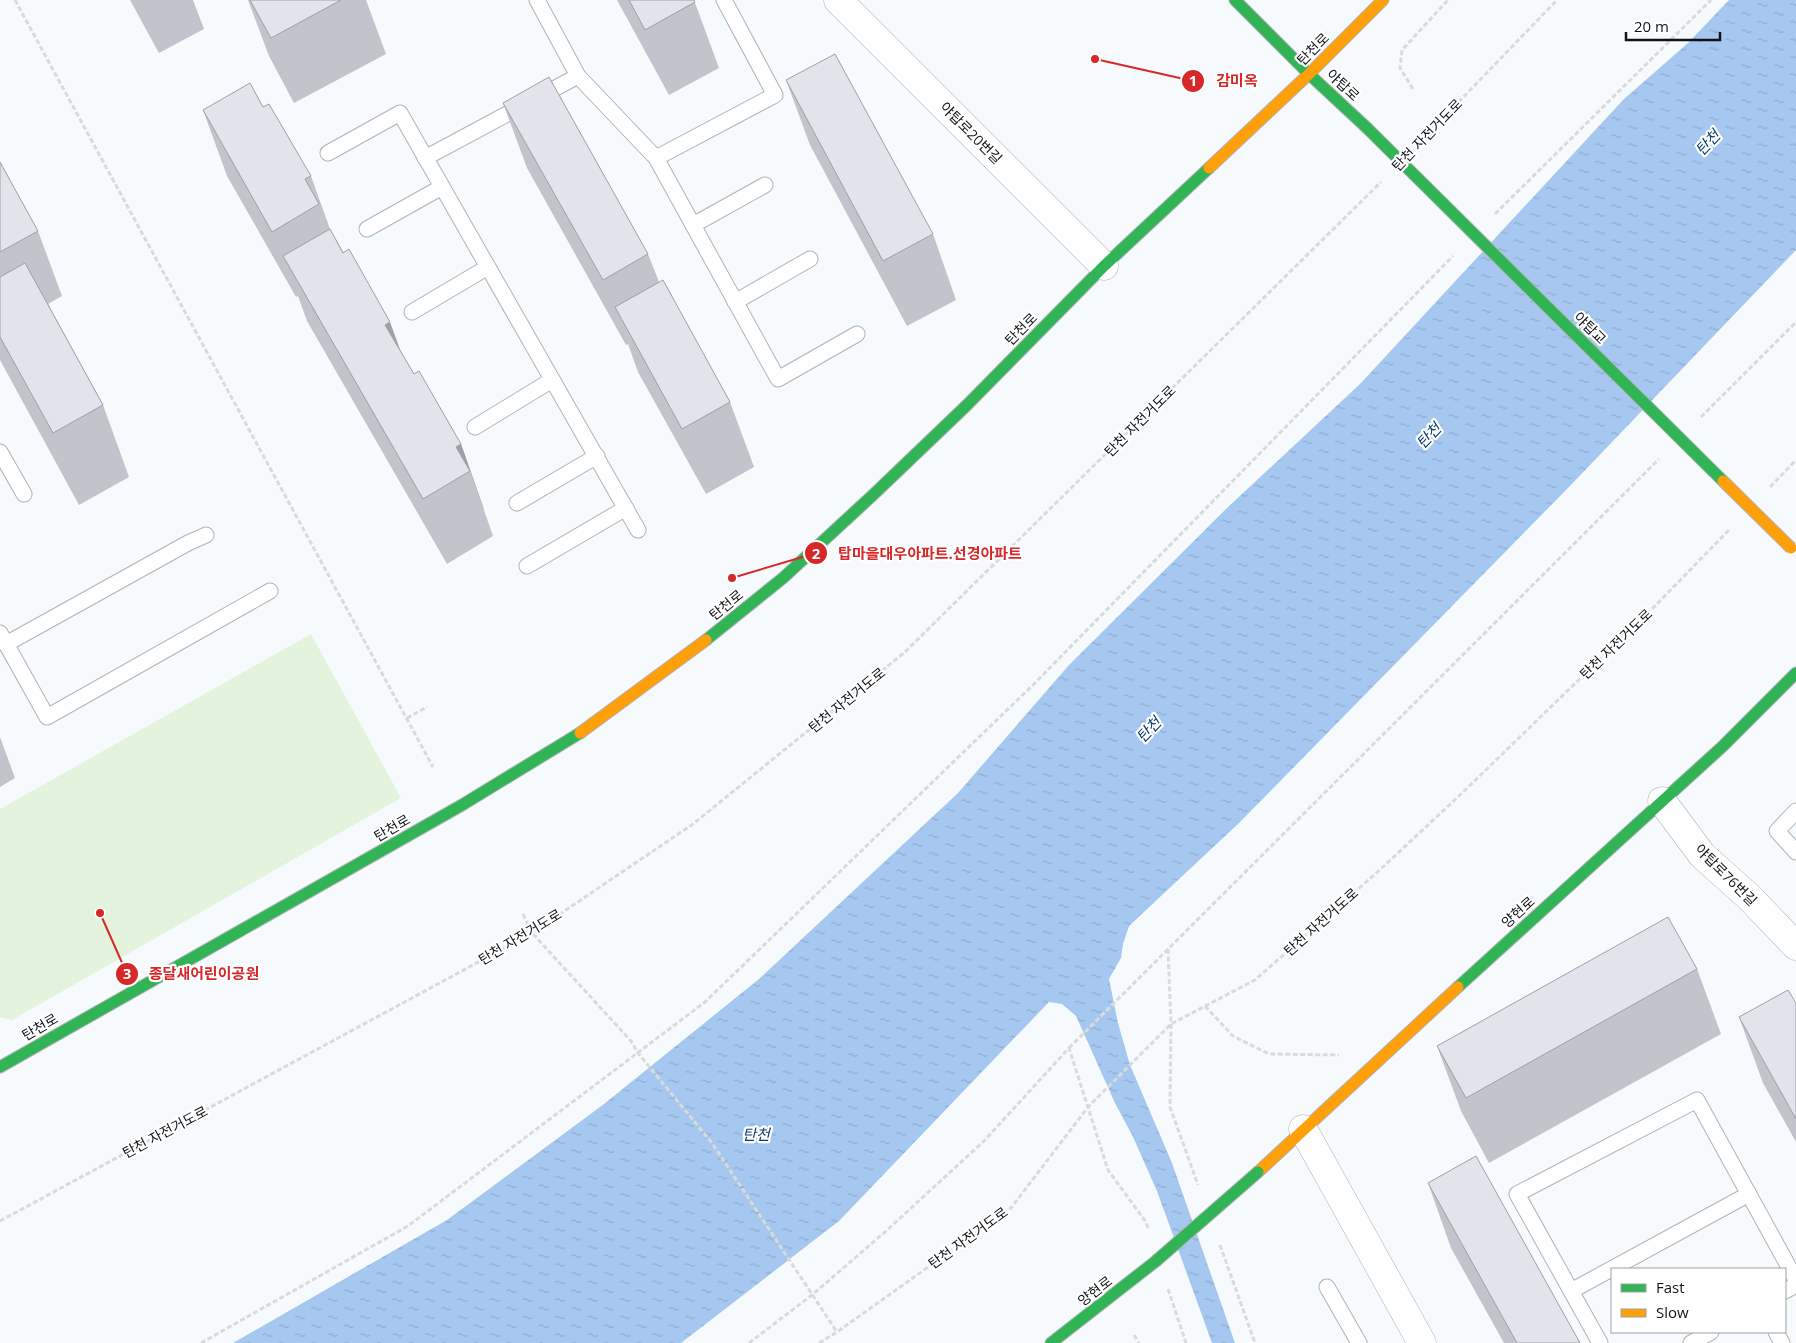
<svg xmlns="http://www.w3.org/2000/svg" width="1796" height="1343" font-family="'Open Sans','Noto Sans KR',sans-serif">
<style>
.green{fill:#e3f3de}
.water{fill:url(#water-ripples)}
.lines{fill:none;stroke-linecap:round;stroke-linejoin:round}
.lane-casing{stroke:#b0b3b6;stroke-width:17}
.street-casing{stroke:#b0b3b6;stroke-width:29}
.fast-casing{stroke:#b0b3b6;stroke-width:13}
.slow-casing{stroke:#b0b3b6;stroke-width:13}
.path{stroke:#d9dada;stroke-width:3;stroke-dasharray:5 2.5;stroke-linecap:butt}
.lane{stroke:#fefeff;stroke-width:15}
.street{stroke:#fefeff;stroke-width:28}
.fast{stroke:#30b455;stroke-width:11}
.slow{stroke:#ff9f0a;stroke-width:11}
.fast-bridge-casing{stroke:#b0b3b6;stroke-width:13;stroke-linecap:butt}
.slow-bridge-casing{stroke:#b0b3b6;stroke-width:13;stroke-linecap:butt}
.fast-bridge{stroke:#30b455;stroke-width:11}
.slow-bridge{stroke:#ff9f0a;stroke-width:11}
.wall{fill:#c3c3cb}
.shaded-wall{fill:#9f9fa5}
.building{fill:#e3e3ec;stroke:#9f9fa5}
.labels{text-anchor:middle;stroke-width:4.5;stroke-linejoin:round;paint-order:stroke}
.street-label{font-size:14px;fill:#101316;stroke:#fff}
.water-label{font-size:15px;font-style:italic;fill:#0c3c6f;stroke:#fff}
.leader{fill:none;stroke:#d62828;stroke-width:2}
.callout-dot{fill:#d62828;stroke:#fff;stroke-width:2}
.mark-label{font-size:15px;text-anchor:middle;font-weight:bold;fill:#fff}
.callout-label{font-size:15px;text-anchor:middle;font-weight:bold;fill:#d62828;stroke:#fff;stroke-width:4.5;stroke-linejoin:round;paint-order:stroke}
</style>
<defs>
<pattern id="water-ripples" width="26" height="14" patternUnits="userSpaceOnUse" patternTransform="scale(1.25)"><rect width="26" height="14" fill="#a6c8f0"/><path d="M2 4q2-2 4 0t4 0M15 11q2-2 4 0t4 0" fill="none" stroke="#8eabcd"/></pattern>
</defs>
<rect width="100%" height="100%" fill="#f7fafc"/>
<polygon class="green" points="311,634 401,798 12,1020 0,1017 0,809"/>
<polygon class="water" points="1729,0 1796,0 1796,250 1567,489 1239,823 1129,926 1123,944 1121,958 1109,979 1118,1023 1130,1065 1172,1163 1235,1343 1212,1343 1157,1191 1133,1137 1115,1103 1076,1016 1062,1004 1049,1002 839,1221 681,1343 233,1343 447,1220 604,1104 759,979 958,793 1069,665 1227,508 1360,384 1624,99 1688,43"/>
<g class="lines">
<defs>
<g id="lane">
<polyline points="537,0 578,76 656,158 778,379 857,334"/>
<polyline points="328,153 400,113 638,530"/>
<polyline points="425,158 578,76"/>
<polyline points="656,158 775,95 724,0"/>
<polyline points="693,225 765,185"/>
<polyline points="367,229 442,187"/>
<polyline points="735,302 810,259"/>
<polyline points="412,312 488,267"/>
<polyline points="475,427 552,380"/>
<polyline points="0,452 24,494"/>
<polyline points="517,503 597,456"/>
<polyline points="527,566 626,508"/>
<polyline points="0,633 47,717 270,591"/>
<polyline points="6,644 188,543 206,535"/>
<polyline points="1796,811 1777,831 1796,852"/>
<polyline points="1327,1287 1359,1343"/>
<polyline points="1571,1291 1749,1194"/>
<polyline points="1785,1291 1796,1285"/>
<polyline points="1776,1332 1782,1343"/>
<polyline points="1600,1343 1517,1194 1697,1100 1796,1280"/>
<polyline points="1691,1343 1711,1332"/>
</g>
<g id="street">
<polyline points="838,0 1104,266"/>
<polyline points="1662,801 1702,855 1749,897 1796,946"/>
<polyline points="1303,1129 1422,1343"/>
</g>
<g id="fast">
<polyline points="1235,0 1309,74 1367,128"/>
<polyline points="706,640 783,578 874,494 967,405 1104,266 1209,168"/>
<polyline points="1458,987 1723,746 1796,673"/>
<polyline points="0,1067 462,805 580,733"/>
<polyline points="1051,1343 1156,1261"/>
</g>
<g id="slow">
<polyline points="1209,168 1309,74 1383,0"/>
<polyline points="580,733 706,640"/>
<polyline points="1258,1172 1458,987"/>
</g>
</defs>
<use href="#lane" class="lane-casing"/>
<use href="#street" class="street-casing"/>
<use href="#fast" class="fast-casing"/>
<use href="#slow" class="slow-casing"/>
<g class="path">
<polyline points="15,0 433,767"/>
<polyline points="1413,89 1400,68 1402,50 1448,0"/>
<polyline points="1422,140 1557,0"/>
<polyline points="1495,214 1711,0"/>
<polyline points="1701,417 1796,322"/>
<polyline points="1770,487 1796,460"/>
<polyline points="407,718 427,707"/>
<polyline points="523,914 532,933 631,1041 638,1053 712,1143 837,1332"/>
<polyline points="1168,949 1171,1024 1170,1107 1198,1185"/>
<polyline points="1205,1006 1233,1036 1269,1054 1339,1055"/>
<polyline points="1069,1048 1659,459"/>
<polyline points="0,1221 532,933 693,824 905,652 1381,182"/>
<polyline points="1220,1245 1255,1343"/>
<polyline points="1168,1289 1186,1343"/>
<polyline points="1134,1335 1139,1343"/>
<polyline points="201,1343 408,1226 705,1002 1035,683 1453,256"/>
<polyline points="749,1343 812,1295 885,1232 984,1141 1069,1048 1108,1170 1146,1222 1148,1228"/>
<polyline points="819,1343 837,1332 1011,1208 1088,1107 1171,1024 1255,980 1383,867 1461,794 1653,608 1730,529"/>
</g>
<use href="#lane" class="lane"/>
<use href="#street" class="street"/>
<use href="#fast" class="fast"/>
<use href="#slow" class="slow"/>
<defs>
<g id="fast-bridge">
<polyline points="1367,128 1723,481"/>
<polyline points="1156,1261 1258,1172"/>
</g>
<polyline id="slow-bridge" points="1723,481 1791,548"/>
</defs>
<use href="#fast-bridge" class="fast-bridge-casing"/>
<use href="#slow-bridge" class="slow-bridge-casing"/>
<use href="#fast-bridge" class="fast-bridge"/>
<use href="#slow-bridge" class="slow-bridge"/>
</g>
<g class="wall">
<polygon points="130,0 193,0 204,29 159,53"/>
<polygon points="248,0 366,0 386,54 294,103 269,56"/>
<polygon points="617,0 694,0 719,68 669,95"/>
<polygon points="786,80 933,234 956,300 907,326 810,145"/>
<polygon points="503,103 648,254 659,282 730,402 754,467 706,494 638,372 628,344 626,345 527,168"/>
<polygon points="263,107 311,176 330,229 414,374 461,444 493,536 447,564 307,321 298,296 296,297 227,176 203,110"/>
<polygon points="0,162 38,231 62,296 48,304 103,405 129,477 79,505 0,360"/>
<polygon points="0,737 15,778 0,787"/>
<polygon points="1697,969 1721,1034 1489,1163 1461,1111 1437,1046"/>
<polygon points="1796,1003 1796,1142 1763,1083 1739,1017"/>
<polygon points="1428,1183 1580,1343 1504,1343 1451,1248"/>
</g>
<g class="shaded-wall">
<polygon points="390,322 414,388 385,325"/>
<polygon points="461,444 484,509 484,510 470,471 456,447"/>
</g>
<g class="building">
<polygon points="250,0 341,0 271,38"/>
<polygon points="629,0 694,0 695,2 645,30"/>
<polygon points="835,54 933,234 883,261 786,80"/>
<polygon points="549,77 648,254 603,280 503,103"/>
<polygon points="250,83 263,107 269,104 311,176 305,179 319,204 272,232 203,110"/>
<polygon points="0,162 38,231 0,252"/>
<polygon points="330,229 343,253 349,249 390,322 385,325 414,374 419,371 461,444 456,447 470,471 423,499 283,256"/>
<polygon points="25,263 103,405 53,433 0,337 0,277"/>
<polygon points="663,280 730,402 682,429 615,307"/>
<polygon points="1668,917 1697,969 1466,1098 1437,1046"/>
<polygon points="1788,990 1796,1003 1796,1119 1739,1017"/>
<polygon points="1476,1156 1580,1343 1517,1343 1428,1183"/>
</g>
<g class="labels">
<g class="street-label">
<text transform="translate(1313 49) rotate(-45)" y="5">탄천로</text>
<text transform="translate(1343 85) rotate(43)" y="5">야탑로</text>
<text transform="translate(971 133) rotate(45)" y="5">야탑로20번길</text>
<text transform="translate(1427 135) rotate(-46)" y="5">탄천 자전거도로</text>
<text transform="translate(1590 328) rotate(45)" y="5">야탑교</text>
<text transform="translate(1021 329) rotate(-45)" y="5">탄천로</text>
<text transform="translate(1140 421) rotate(-45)" y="5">탄천 자전거도로</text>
<text transform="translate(726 605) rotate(-39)" y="5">탄천로</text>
<text transform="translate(1616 644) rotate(-44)" y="5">탄천 자전거도로</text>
<text transform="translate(847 700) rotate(-39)" y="5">탄천 자전거도로</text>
<text transform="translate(392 828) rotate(-30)" y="5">탄천로</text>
<text transform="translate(1726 875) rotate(45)" y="5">야탑로76번길</text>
<text transform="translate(1518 912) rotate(-42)" y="5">양현로</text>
<text transform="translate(1321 922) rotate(-42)" y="5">탄천 자전거도로</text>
<text transform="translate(520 937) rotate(-31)" y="5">탄천 자전거도로</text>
<text transform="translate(40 1027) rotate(-30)" y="5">탄천로</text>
<text transform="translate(165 1132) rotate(-28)" y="5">탄천 자전거도로</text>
<text transform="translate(968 1238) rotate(-36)" y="5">탄천 자전거도로</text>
<text transform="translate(1095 1291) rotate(-38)" y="5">양현로</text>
</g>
<g class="water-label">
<text transform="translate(1708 143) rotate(-46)" y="5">탄천</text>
<text transform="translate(1429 436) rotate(-46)" y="5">탄천</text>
<text transform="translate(1149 730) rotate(-46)" y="5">탄천</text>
<text x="756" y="1140">탄천</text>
</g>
</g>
<path class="leader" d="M1095 59L1193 81M732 578L816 553M100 913L127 974"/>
<g class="callout-dot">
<circle cx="1095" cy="59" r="5"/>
<circle cx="732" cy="578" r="5"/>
<circle cx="100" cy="913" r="5"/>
<circle cx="1193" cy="81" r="12"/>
<circle cx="816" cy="553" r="12"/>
<circle cx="127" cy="974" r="12"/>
</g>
<g class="mark-label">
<text x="1193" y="86">1</text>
<text x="816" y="559">2</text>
<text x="127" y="979">3</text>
</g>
<g class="callout-label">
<text x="1237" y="86">감미옥</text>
<text x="930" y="559">탑마을대우아파트.선경아파트</text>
<text x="204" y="979">종달새어린이공원</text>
</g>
<rect x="1611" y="1268" width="175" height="65" fill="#ffffff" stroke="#9fa1a2"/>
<rect x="1621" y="1284" width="25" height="8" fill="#30b455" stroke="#9fa1a2"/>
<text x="1656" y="1293" font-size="15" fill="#101316">Fast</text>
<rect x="1621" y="1309" width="25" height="8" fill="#ff9f0a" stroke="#9fa1a2"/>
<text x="1656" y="1318" font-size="15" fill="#101316">Slow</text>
<path d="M1626 32v8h94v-8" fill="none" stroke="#101316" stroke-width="2.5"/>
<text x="1634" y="32" font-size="15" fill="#101316" stroke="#ffffff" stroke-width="4" paint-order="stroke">20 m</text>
</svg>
